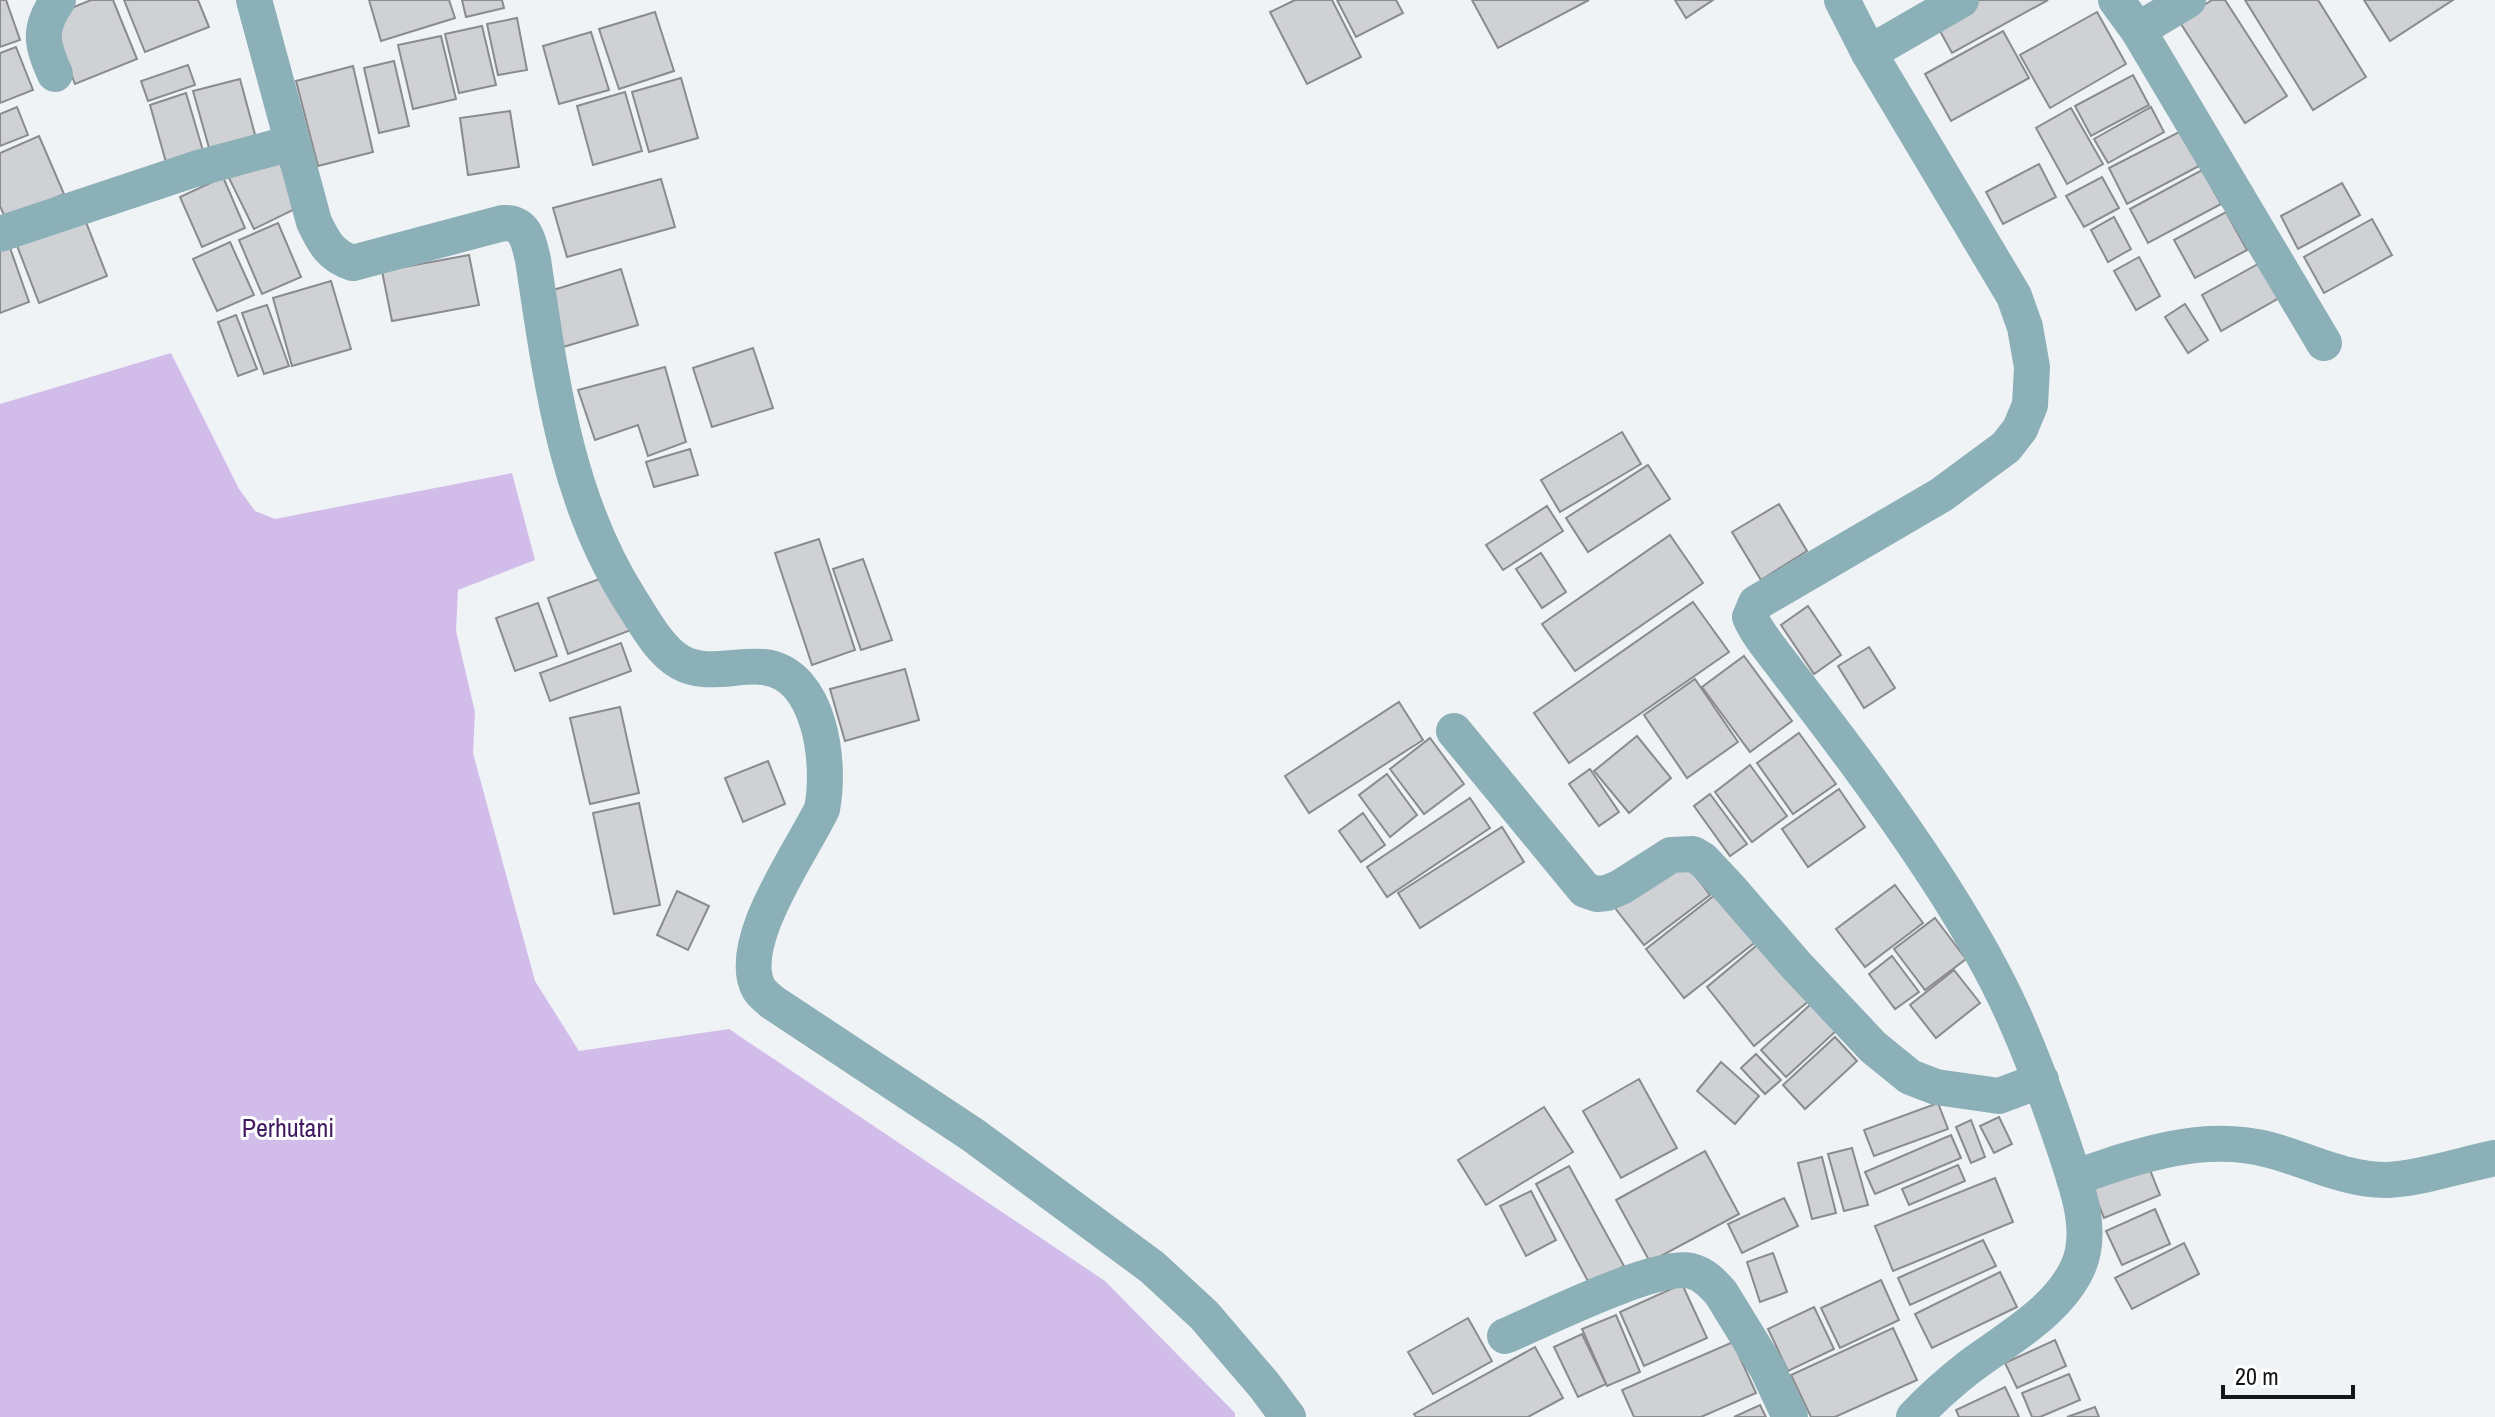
<svg xmlns="http://www.w3.org/2000/svg" width="2495" height="1417" font-family="'Archivo Narrow',sans-serif">
<style>
.green{fill:#d2bdea}
.building{fill:#d0d1d5;stroke:#8a8b8e;stroke-width:2}
.lines{fill:none;stroke-linecap:round;stroke-linejoin:round}
.minor{stroke:#8bb0b7;stroke-width:36}
.labels{text-anchor:middle;stroke-width:6;stroke-linejoin:round;paint-order:stroke}
.park-label{font-size:26px;fill:#411a61;stroke:#fff}
</style>
<rect width="100%" height="100%" fill="#f0f3f6"/>
<polygon class="green" points="171,353 239,489 255,511 275,519 512,473 535,560 458,590 456,631 475,712 473,753 535,981 579,1051 729,1029 1105,1281 1235,1413 1235,1417 0,1417 0,404"/>
<g class="building">
<polygon points="0,0 6,0 20,40 0,47"/>
<polygon points="91,0 113,0 137,59 75,84 49,17"/>
<polygon points="124,0 198,0 209,27 145,52"/>
<polygon points="369,0 449,0 455,18 381,41"/>
<polygon points="462,0 502,0 504,8 466,17"/>
<polygon points="1295,0 1332,0 1361,57 1307,84 1270,12"/>
<polygon points="1337,0 1396,0 1403,13 1356,37"/>
<polygon points="1472,0 1589,0 1498,48"/>
<polygon points="1675,0 1713,0 1686,18"/>
<polygon points="1970,0 2048,0 1952,53 1934,20"/>
<polygon points="2212,0 2225,0 2287,96 2245,123 2179,21"/>
<polygon points="2245,0 2318,0 2366,77 2313,110"/>
<polygon points="2364,0 2453,0 2390,41"/>
<polygon points="655,12 674,71 619,89 599,29"/>
<polygon points="2097,12 2126,64 2050,108 2020,55"/>
<polygon points="517,18 527,70 498,75 487,24"/>
<polygon points="482,26 496,85 459,93 445,34"/>
<polygon points="2003,31 2029,78 1951,121 1925,74"/>
<polygon points="591,32 609,90 559,104 543,46"/>
<polygon points="441,36 456,99 413,109 398,45"/>
<polygon points="16,47 33,90 0,103 0,53"/>
<polygon points="394,61 409,126 379,133 364,68"/>
<polygon points="188,65 195,85 148,101 141,81"/>
<polygon points="353,66 373,152 318,166 296,81"/>
<polygon points="2133,75 2149,105 2091,136 2075,106"/>
<polygon points="681,78 698,138 649,152 632,92"/>
<polygon points="240,79 257,142 211,155 193,91"/>
<polygon points="625,92 642,151 593,165 577,106"/>
<polygon points="186,93 204,154 167,166 150,105"/>
<polygon points="17,107 28,135 0,146 0,114"/>
<polygon points="2151,107 2164,132 2108,163 2094,139"/>
<polygon points="2071,108 2103,164 2067,184 2036,128"/>
<polygon points="510,111 519,167 468,175 460,118"/>
<polygon points="2181,131 2199,166 2127,204 2109,168"/>
<polygon points="39,136 64,194 6,220 0,206 0,153"/>
<polygon points="275,153 301,206 254,229 228,176"/>
<polygon points="2039,164 2056,197 2003,224 1986,192"/>
<polygon points="2202,170 2221,204 2148,243 2130,209"/>
<polygon points="223,177 245,228 202,247 180,197"/>
<polygon points="2102,177 2119,208 2084,227 2066,196"/>
<polygon points="661,179 675,227 567,257 553,208"/>
<polygon points="2342,183 2360,215 2298,249 2281,216"/>
<polygon points="2226,212 2247,250 2195,278 2174,240"/>
<polygon points="84,217 107,276 39,303 16,243"/>
<polygon points="2114,217 2131,249 2108,262 2091,230"/>
<polygon points="2372,219 2392,255 2324,293 2304,257"/>
<polygon points="278,223 301,277 262,294 239,240"/>
<polygon points="230,242 254,295 217,311 193,259"/>
<polygon points="9,245 29,302 0,313 0,248"/>
<polygon points="469,255 479,305 392,321 382,271"/>
<polygon points="2139,257 2160,296 2136,310 2114,271"/>
<polygon points="2267,259 2286,294 2221,331 2202,295"/>
<polygon points="621,269 638,325 563,347 547,292"/>
<polygon points="331,281 351,349 292,366 273,298"/>
<polygon points="2185,304 2208,340 2188,353 2165,317"/>
<polygon points="267,305 289,366 264,374 242,313"/>
<polygon points="236,315 257,369 238,376 218,322"/>
<polygon points="753,348 773,408 712,427 693,368"/>
<polygon points="665,367 686,442 648,456 638,425 595,440 578,390"/>
<polygon points="1622,432 1641,464 1560,512 1541,480"/>
<polygon points="690,449 698,475 654,487 646,462"/>
<polygon points="1648,465 1670,499 1588,552 1566,518"/>
<polygon points="1779,504 1807,551 1761,580 1732,532"/>
<polygon points="1547,506 1563,531 1503,570 1486,545"/>
<polygon points="1670,535 1703,583 1575,671 1542,624"/>
<polygon points="819,539 855,650 812,665 775,553"/>
<polygon points="1541,553 1566,592 1542,608 1516,569"/>
<polygon points="863,559 892,640 861,650 833,569"/>
<polygon points="610,575 631,630 568,654 548,598"/>
<polygon points="1693,602 1729,652 1569,763 1534,713"/>
<polygon points="538,603 557,656 515,671 496,618"/>
<polygon points="1808,606 1841,655 1814,674 1781,625"/>
<polygon points="621,643 631,671 550,701 540,673"/>
<polygon points="1869,647 1895,688 1864,708 1838,666"/>
<polygon points="1744,656 1792,721 1750,752 1702,687"/>
<polygon points="905,669 919,720 845,741 830,689"/>
<polygon points="1695,679 1738,742 1687,778 1644,715"/>
<polygon points="1399,702 1423,740 1309,813 1285,776"/>
<polygon points="620,707 639,793 590,804 570,718"/>
<polygon points="1799,733 1836,784 1793,814 1757,763"/>
<polygon points="1637,736 1671,778 1629,813 1594,771"/>
<polygon points="1430,738 1464,784 1424,814 1390,769"/>
<polygon points="768,761 785,804 743,822 725,778"/>
<polygon points="1750,765 1787,816 1752,842 1715,792"/>
<polygon points="1590,769 1619,812 1599,826 1569,784"/>
<polygon points="1387,774 1417,815 1390,837 1359,795"/>
<polygon points="1839,789 1865,827 1808,867 1782,829"/>
<polygon points="1710,794 1747,844 1730,856 1694,806"/>
<polygon points="1470,798 1490,828 1387,897 1367,867"/>
<polygon points="639,803 660,905 614,914 593,813"/>
<polygon points="1363,813 1385,845 1361,862 1339,831"/>
<polygon points="1502,827 1524,862 1420,928 1398,893"/>
<polygon points="1681,857 1710,895 1644,945 1615,908"/>
<polygon points="1895,885 1923,923 1865,967 1836,929"/>
<polygon points="677,891 709,906 688,950 657,935"/>
<polygon points="1720,891 1758,940 1684,998 1646,949"/>
<polygon points="1935,918 1966,959 1925,990 1894,949"/>
<polygon points="1762,941 1810,1000 1754,1046 1707,987"/>
<polygon points="1892,956 1919,992 1895,1009 1869,974"/>
<polygon points="1954,970 1980,1003 1936,1038 1910,1005"/>
<polygon points="1812,1003 1837,1030 1786,1077 1761,1050"/>
<polygon points="1835,1037 1857,1061 1805,1109 1783,1085"/>
<polygon points="1756,1054 1781,1080 1765,1094 1741,1068"/>
<polygon points="1721,1062 1759,1096 1735,1124 1697,1091"/>
<polygon points="1639,1079 1677,1148 1621,1178 1583,1111"/>
<polygon points="1938,1103 1948,1129 1874,1156 1864,1130"/>
<polygon points="1544,1107 1573,1152 1486,1205 1458,1160"/>
<polygon points="1999,1117 2012,1144 1994,1153 1980,1126"/>
<polygon points="1971,1120 1985,1157 1971,1163 1956,1127"/>
<polygon points="1951,1135 1961,1158 1875,1194 1865,1172"/>
<polygon points="1852,1148 1868,1205 1844,1211 1828,1154"/>
<polygon points="1705,1151 1739,1214 1650,1262 1616,1200"/>
<polygon points="1822,1157 1836,1213 1812,1219 1798,1163"/>
<polygon points="2146,1160 2160,1195 2104,1218 2090,1184"/>
<polygon points="1958,1165 1965,1181 1909,1205 1902,1189"/>
<polygon points="1569,1166 1624,1266 1590,1285 1536,1184"/>
<polygon points="1995,1178 2013,1222 1893,1271 1875,1226"/>
<polygon points="1531,1191 1556,1240 1526,1256 1500,1206"/>
<polygon points="1784,1198 1798,1226 1742,1253 1728,1224"/>
<polygon points="2155,1209 2170,1244 2122,1265 2106,1231"/>
<polygon points="1983,1240 1996,1266 1910,1305 1898,1278"/>
<polygon points="2184,1243 2199,1274 2132,1309 2115,1278"/>
<polygon points="1773,1253 1787,1292 1760,1302 1747,1262"/>
<polygon points="2000,1272 2017,1307 1932,1348 1915,1314"/>
<polygon points="1881,1280 1899,1320 1840,1348 1821,1308"/>
<polygon points="1682,1284 1707,1338 1644,1366 1620,1312"/>
<polygon points="1814,1307 1834,1349 1788,1371 1768,1329"/>
<polygon points="1616,1315 1640,1372 1607,1386 1582,1329"/>
<polygon points="1468,1318 1492,1361 1433,1394 1408,1352"/>
<polygon points="1893,1328 1917,1380 1835,1417 1811,1417 1791,1375"/>
<polygon points="1582,1334 1606,1384 1578,1397 1554,1347"/>
<polygon points="2055,1340 2066,1366 2017,1388 2005,1363"/>
<polygon points="1733,1342 1756,1393 1701,1417 1634,1417 1622,1390"/>
<polygon points="1535,1347 1563,1398 1528,1417 1416,1417 1414,1414"/>
<polygon points="2069,1374 2080,1400 2040,1417 2032,1417 2022,1393"/>
<polygon points="2005,1387 2019,1417 1959,1417 1956,1410"/>
<polygon points="1760,1405 1766,1417 1734,1417"/>
<polygon points="2095,1407 2099,1417 2067,1417"/>
</g>
<g class="lines">
<g class="minor">
<path d="M254,0l60,222c10,21 17,34 39,41l150,-40c23,-1 26,19 30,37 18,118 32,238 98,341 13,20 28,49 49,61 26,15 56,2 84,5 57,7 67,97 58,142 -20,42 -88,135 -63,180 3,5 9,9 13,13l201,133 179,132 52,48 60,70 24,32"/>
<path d="M1842,0l27,53 145,243 11,31 7,40 -2,38 -10,24 -14,18 -65,48 -185,108 -6,14c8,19 25,37 37,54 26,34 52,68 77,102 53,73 112,159 149,241 19,42 35,86 50,130 12,37 32,85 15,123 -20,45 -73,73 -110,101 -19,15 -38,32 -54,49"/>
<polyline points="2116,0 2138,30 2324,343"/>
<polyline points="2138,30 2188,0"/>
<polyline points="1869,53 1961,0"/>
<path d="M55,74c-14,-31 -17,-46 3,-74"/>
<polyline points="0,234 195,169 292,143"/>
<polyline points="1454,731 1585,890 1597,894 1607,893 1621,887 1671,855 1693,854 1703,860 1731,890 1795,964 1873,1047 1910,1077 1936,1087 1999,1096 2041,1080"/>
<path d="M2074,1178c63,-22 129,-46 196,-28 38,10 77,31 118,30 35,-2 72,-15 107,-22"/>
<path d="M1505,1336c38,-16 151,-73 186,-65 13,3 22,13 30,22l46,75 23,49"/>
</g>
</g>
<g class="labels">
<g class="park-label">
<text x="288" y="1137">Perhutani</text>
</g>
</g>
<path d="M2223 1385v12h130v-12" fill="none" stroke="#151617" stroke-width="4"/>
<text x="2235" y="1385" font-size="24" fill="#151617" stroke="#ffffff" stroke-width="6" paint-order="stroke">20 m</text>
</svg>
